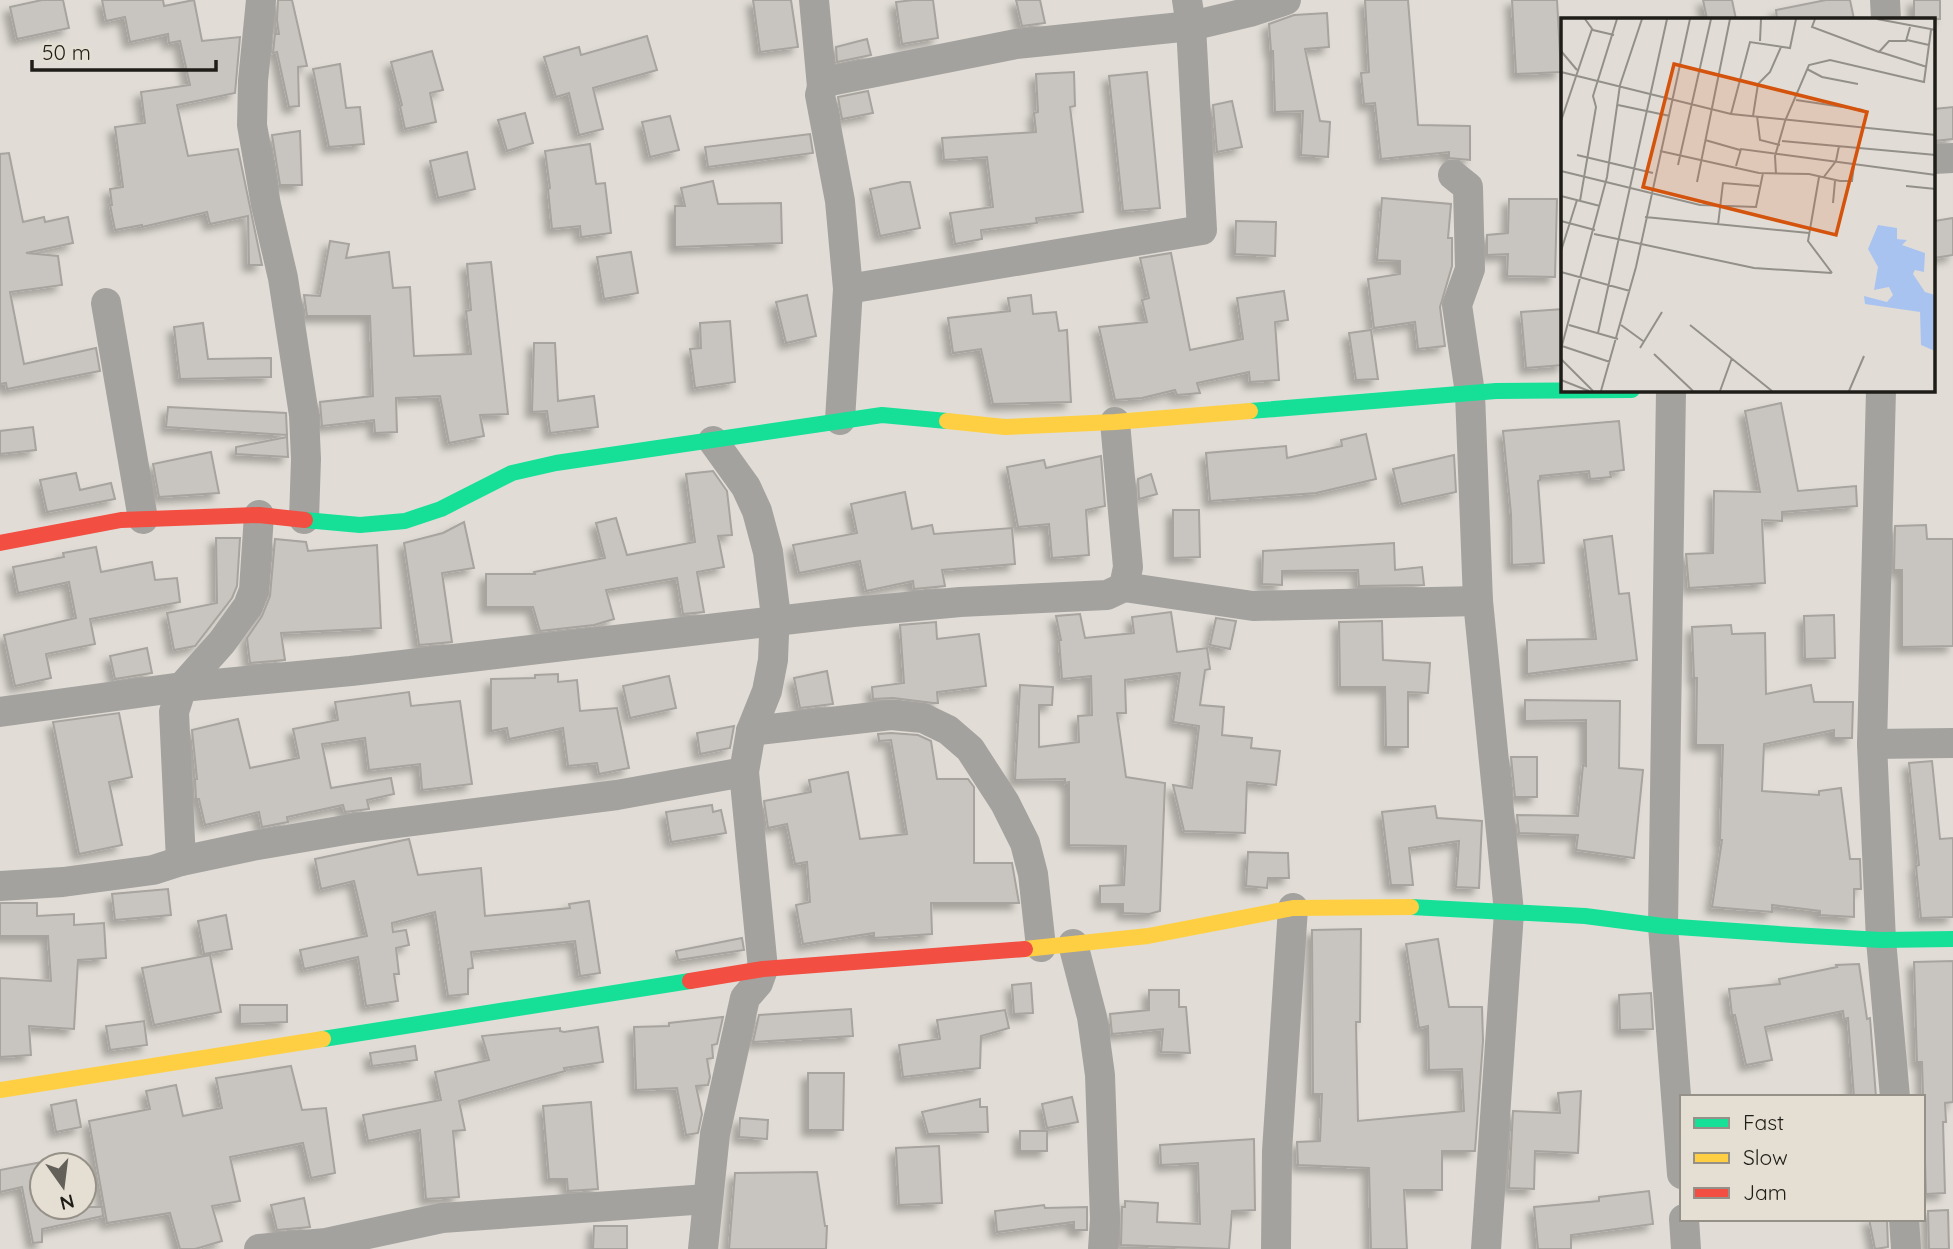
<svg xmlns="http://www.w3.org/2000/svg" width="1953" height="1249" font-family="Quicksand,sans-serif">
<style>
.building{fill:#c8c4c0;stroke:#a7a39e;stroke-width:2;filter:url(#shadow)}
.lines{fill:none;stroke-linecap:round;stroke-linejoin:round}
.street{stroke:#a4a29f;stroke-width:30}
.fast{stroke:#16e098;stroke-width:16}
.slow{stroke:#ffcf43;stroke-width:16}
.jam{stroke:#f24e42;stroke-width:16}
.inset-road{fill:none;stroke:#93908a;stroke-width:2}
.view{fill:#d4530d;fill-opacity:0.15;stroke:#d4530d;stroke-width:3.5}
.inset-edge{fill:none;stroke:#1f1d18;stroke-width:3.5}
</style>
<defs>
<filter id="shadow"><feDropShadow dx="-6" dy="6" stdDeviation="3.5" flood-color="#0004"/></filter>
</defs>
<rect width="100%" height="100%" fill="#e1ddd6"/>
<g class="building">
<polygon points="42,0 63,0 69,28 17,39 10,7"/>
<polygon points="102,0 163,0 164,6 194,0 202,41 240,37 235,93 177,105 188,156 238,149 262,265 249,265 248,216 210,224 207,212 142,227 142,225 115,230 110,205 112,205 110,189 123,187 115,127 145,123 141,92 190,85 180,41 169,43 168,34 130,42 125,17 106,21"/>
<polygon points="278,0 292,0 307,66 298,67 299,106 289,107 277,52 273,53 275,34 279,34 277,20"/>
<polygon points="753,0 791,0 798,47 760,52"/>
<polygon points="913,0 933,0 938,38 902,44 896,2"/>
<polygon points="1016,0 1040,0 1045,23 1022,26"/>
<polygon points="1365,0 1408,0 1418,125 1470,126 1470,160 1449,158 1449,152 1381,159 1375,103 1364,104 1361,73 1369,72"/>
<polygon points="1512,0 1557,0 1561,72 1516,74"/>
<polygon points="1703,0 1732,0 1736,19 1707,19"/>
<polygon points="1826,0 1850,0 1854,19 1777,19 1776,10"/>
<rect x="1914" y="0" width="26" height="19"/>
<polygon points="1327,13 1329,47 1305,49 1320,121 1330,122 1328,157 1301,155 1303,111 1275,112 1273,51 1271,51 1269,24 1294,15"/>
<polygon points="647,36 657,70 593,88 603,129 579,135 569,93 556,97 544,57 579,47 581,55"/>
<polygon points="867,39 871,55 837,62 836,47"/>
<polygon points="432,51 443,90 430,93 436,122 405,129 400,106 402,105 391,62"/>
<polygon points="340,64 346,108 360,107 364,144 329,147 313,69"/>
<polygon points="1074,72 1075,106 1070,107 1083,212 1036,218 1037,223 981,230 982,239 955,244 950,213 993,207 987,157 944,160 942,138 1036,132 1034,113 1038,112 1036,74"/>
<polygon points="1147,72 1160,208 1123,211 1109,76"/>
<polygon points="868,91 873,113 842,119 838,97"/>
<polygon points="1232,101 1242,147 1217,152 1213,105"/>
<polygon points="1953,107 1953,139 1934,141 1934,109"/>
<polygon points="525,113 533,143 507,151 498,120"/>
<polygon points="670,116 679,150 650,157 642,122"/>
<polygon points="300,131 302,185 280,185 272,135"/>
<polygon points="810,134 813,153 708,167 705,147"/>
<polygon points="590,144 596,184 605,183 611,233 581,237 580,226 552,229 548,189 550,188 545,151"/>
<polygon points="467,152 475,189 438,198 430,161"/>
<polygon points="9,153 23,222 44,217 45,222 68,217 73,243 26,253 58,256 62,285 10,292 24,364 96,348 100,371 7,389 6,383 0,384 0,154"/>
<polygon points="713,181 718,204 781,203 782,243 675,247 675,206 685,206 681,188"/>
<polygon points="902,182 910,182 920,228 880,236 870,189"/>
<polygon points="1382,198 1451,204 1448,238 1452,238 1452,266 1440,307 1445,346 1418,349 1415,322 1374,328 1368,279 1400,274 1400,261 1377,260"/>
<polygon points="1509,199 1557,199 1555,277 1507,276 1508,254 1487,255 1487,235 1508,233"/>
<polygon points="1953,218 1953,255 1934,258 1934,221"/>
<polygon points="1236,221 1276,222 1275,256 1235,254"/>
<polygon points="330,241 349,244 346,258 389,252 393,288 410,287 414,356 471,354 466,311 471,310 467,264 491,262 508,414 480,415 484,436 449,443 440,396 396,398 397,432 375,433 374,420 322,426 320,402 373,396 370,316 307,316 304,295 320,296"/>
<polygon points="631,252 638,293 604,299 597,257"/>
<polygon points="1171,253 1190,350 1243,339 1237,298 1284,291 1288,320 1275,322 1279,380 1250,382 1249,372 1197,383 1200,393 1177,395 1175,390 1142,398 1115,400 1099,327 1147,322 1142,300 1149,298 1140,258"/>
<polygon points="807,295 816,336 786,343 776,302"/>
<polygon points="1031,295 1033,314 1056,312 1059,331 1067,330 1071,402 993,404 981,349 953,353 948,318 1010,311 1008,298"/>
<polygon points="1563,309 1563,365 1526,368 1521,312"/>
<polygon points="730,321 735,382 695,388 690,349 701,348 700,323"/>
<polygon points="203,323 208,359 271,358 271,377 180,379 174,327"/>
<polygon points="1371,330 1378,379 1356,380 1349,333"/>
<polygon points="534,343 555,343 558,401 594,396 598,427 550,433 547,411 532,412"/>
<polygon points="1781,403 1798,491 1856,486 1857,506 1782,512 1782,521 1762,520 1765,583 1689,588 1686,554 1713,553 1714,491 1760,492 1745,411"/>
<polygon points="168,407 286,413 287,435 166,427"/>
<polygon points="1619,421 1624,470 1610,472 1611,477 1590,479 1589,471 1540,476 1540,480 1538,481 1544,563 1512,565 1511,514 1503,431"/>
<polygon points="33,427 36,450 0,454 0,431"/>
<polygon points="1366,434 1376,479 1316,493 1210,501 1206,453 1286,446 1287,458 1342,446 1341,440"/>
<polygon points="287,437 288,457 236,454 236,447"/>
<polygon points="211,452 219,493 159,497 153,464"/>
<polygon points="1454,455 1456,492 1401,504 1393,469"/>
<polygon points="1101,456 1105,506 1086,510 1089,555 1052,558 1049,524 1018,527 1007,467 1044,460 1046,468"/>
<polygon points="713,471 727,491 732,535 718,536 724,567 697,572 704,612 683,614 677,578 606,590 614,619 594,625 540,631 533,607 486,607 486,574 535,574 534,572 605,558 596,523 616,518 627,555 695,542 686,474"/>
<polygon points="76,473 80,490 111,483 115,499 47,512 40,480"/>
<polygon points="1151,474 1157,494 1139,499 1138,479"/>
<polygon points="905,492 912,529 932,525 934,534 1012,528 1015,564 942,570 945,586 914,589 913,581 866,591 860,561 799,573 793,545 857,533 851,504"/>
<polygon points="1173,510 1199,510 1200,557 1173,558"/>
<polygon points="464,522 474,568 442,573 452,642 419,645 404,543 443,533"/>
<polygon points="1926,525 1927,539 1953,539 1953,646 1902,647 1902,570 1894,570 1895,526"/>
<polygon points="1612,536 1619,594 1629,593 1637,660 1527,674 1527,640 1596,639 1584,540"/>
<polygon points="216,538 240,538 237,586 232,598 195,646 174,650 167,613 217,603"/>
<polygon points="275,539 306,542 308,551 377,545 381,628 281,633 285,660 250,663 247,638 262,616 270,596"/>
<polygon points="1394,543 1395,570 1422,567 1424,585 1359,586 1358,570 1282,571 1282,585 1262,584 1263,551"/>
<polygon points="96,547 101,572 152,562 155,580 177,578 180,602 90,619 95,644 46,654 51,678 15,686 4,635 76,618 69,582 18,593 13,567 64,557 63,553"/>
<polygon points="1171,612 1177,652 1207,648 1210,669 1205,670 1200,705 1224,707 1222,735 1252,738 1251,748 1280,751 1276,785 1247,782 1245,833 1184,831 1173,785 1192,788 1199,726 1173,722 1180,673 1125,680 1126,713 1117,713 1126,777 1165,783 1160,911 1149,914 1123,913 1123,904 1100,904 1100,886 1124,885 1126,846 1069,845 1069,782 1065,783 1065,779 1015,780 1020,685 1053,687 1052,705 1039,705 1039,747 1079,742 1078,716 1092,715 1091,676 1062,679 1059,640 1061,640 1056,616 1080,614 1085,638 1134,633 1132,617"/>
<polygon points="1834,615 1835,658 1805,659 1804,616"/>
<polygon points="1216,618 1236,621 1230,649 1210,645"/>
<polygon points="1382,621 1383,660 1430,663 1428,693 1408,692 1408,747 1386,747 1385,687 1340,687 1339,622"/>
<polygon points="936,622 937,639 979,634 986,686 937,692 938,703 933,703 893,698 873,699 872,687 904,683 900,625"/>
<polygon points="1731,625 1732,634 1765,633 1766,694 1811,685 1814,702 1853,702 1852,738 1834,738 1834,730 1764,744 1762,791 1819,795 1819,791 1841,788 1850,859 1860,859 1861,889 1854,889 1854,917 1820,915 1820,911 1772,905 1772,912 1712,907 1722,840 1720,840 1723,745 1696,745 1697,678 1694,678 1692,627"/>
<polygon points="147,648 152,673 115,679 110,656"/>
<polygon points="827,671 833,704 800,708 794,678"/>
<polygon points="558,674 558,682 577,680 580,711 617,708 629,768 599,774 597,763 568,766 563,728 509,739 507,728 491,731 491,679 535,678 535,675"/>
<polygon points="669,676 676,708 630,718 623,686"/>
<polygon points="409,692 411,706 460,701 472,784 422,790 420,764 369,770 365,738 322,744 331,788 391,778 394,794 367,800 369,809 345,812 343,805 287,817 288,822 262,827 259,812 205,825 199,799 196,799 195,779 197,779 192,730 238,719 250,768 299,758 293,729 338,720 335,702"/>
<polygon points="1525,700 1620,701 1619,768 1643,770 1634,858 1576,850 1578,835 1519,833 1517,815 1578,816 1583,765 1586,766 1586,720 1525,721"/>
<polygon points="119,713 132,777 109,782 122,845 79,854 53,722"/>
<polygon points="734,726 730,748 700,754 697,733"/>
<polygon points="891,733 918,735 931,741 937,779 968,779 974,787 974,863 1012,863 1019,903 931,903 932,934 874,938 874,933 803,944 796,905 810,902 807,862 795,864 787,824 768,828 764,801 811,792 809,780 848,772 860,839 907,834 891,740 879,741 878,734"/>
<polygon points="1511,757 1537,757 1537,797 1515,797"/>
<polygon points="1932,761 1940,839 1953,838 1953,917 1921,918 1916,866 1919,865 1909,763"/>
<polygon points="712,805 713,812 721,810 726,833 671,842 666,812"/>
<polygon points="1435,806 1437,818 1482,821 1479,888 1456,887 1459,841 1409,848 1413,885 1391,885 1382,812"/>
<polygon points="409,839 418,875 481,868 485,916 570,908 569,904 589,901 600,973 580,976 575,941 471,952 473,968 468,969 468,994 448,996 435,912 392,923 393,932 406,930 409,945 396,948 399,974 394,974 398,1001 366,1006 358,957 304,969 300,950 367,936 354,881 321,889 315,859"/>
<polygon points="1248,852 1288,853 1289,878 1268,878 1267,888 1246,886"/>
<polygon points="168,889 171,915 115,920 112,894"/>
<polygon points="0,903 37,903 37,916 74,914 74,925 104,923 106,958 78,960 74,1029 29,1026 31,1055 0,1057 0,978 51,981 48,936 0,936"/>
<polygon points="226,915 232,949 204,954 198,921"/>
<polygon points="1361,929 1360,1022 1356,1022 1358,1121 1464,1111 1462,1069 1429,1070 1428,1026 1419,1028 1406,944 1438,939 1449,1007 1482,1007 1483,1041 1475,1151 1442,1151 1442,1190 1404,1190 1407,1249 1371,1249 1369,1168 1298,1165 1297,1142 1320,1141 1322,1094 1313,1094 1312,930"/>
<polygon points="742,938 744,950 678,960 676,951"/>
<polygon points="210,955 221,1012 154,1025 142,968"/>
<polygon points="1953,961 1953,1102 1945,1103 1946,1122 1943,1122 1945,1193 1926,1194 1922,1062 1917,1062 1914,962"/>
<polygon points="1859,964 1867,1019 1870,1018 1876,1097 1854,1097 1848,1018 1844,1019 1843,1011 1765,1027 1772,1060 1746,1065 1735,1015 1732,1015 1729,989 1780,984 1779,979 1837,967 1836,965"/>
<polygon points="1031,983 1033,1013 1014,1014 1012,985"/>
<polygon points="1149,990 1179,990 1179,1007 1186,1007 1190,1053 1161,1052 1163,1029 1112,1034 1110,1014 1149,1010"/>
<polygon points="1651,993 1653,1029 1620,1030 1619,995"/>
<polygon points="240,1005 287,1005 287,1022 240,1024"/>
<polygon points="851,1009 853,1036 753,1042 759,1015"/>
<polygon points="1005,1010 1009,1028 981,1036 980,1068 903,1077 899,1045 940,1039 937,1020"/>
<polygon points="723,1017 717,1044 712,1045 713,1058 707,1059 710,1077 708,1085 696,1086 702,1114 698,1133 686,1135 677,1088 636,1090 634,1027 669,1026 669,1023"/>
<polygon points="144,1021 147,1045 110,1050 106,1026"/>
<polygon points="598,1027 603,1062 564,1068 565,1071 459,1101 465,1130 453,1131 459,1197 426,1199 420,1130 368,1141 363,1115 441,1100 435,1072 489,1060 482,1036 560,1028 560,1031 564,1032"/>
<polygon points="415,1046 417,1060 372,1066 370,1053"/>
<polygon points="291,1066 302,1110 326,1108 335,1173 311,1178 303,1143 230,1157 240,1201 212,1206 222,1241 195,1249 180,1249 170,1213 107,1223 89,1121 150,1109 146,1091 176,1085 183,1116 222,1108 216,1078"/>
<polygon points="808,1073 844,1073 843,1130 808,1130"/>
<polygon points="1581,1091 1578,1153 1535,1151 1534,1189 1509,1188 1513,1111 1560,1113 1558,1093"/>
<polygon points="1072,1097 1078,1122 1047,1128 1042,1104"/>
<polygon points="980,1099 980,1107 987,1107 988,1132 928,1134 922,1112"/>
<polygon points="76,1100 81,1127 56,1132 51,1105"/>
<polygon points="591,1102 598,1189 568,1191 567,1179 549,1179 543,1106"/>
<polygon points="740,1118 768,1120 767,1139 739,1137"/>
<rect x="1020" y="1131" width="27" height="20"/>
<polygon points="1254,1139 1255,1210 1232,1211 1229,1249 1121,1245 1122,1207 1125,1207 1125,1201 1158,1203 1157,1222 1200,1224 1198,1163 1161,1165 1160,1145"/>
<polygon points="939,1146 942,1203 899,1205 896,1148"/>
<polygon points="42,1162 42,1207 102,1207 103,1216 42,1229 42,1242 33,1243 22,1187 0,1192 0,1170"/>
<polygon points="817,1172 825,1226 827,1226 826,1249 729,1249 735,1173"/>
<polygon points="1649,1191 1653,1224 1571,1235 1571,1249 1538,1249 1534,1207 1599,1201 1599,1197"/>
<polygon points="304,1198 310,1227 277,1230 271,1205"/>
<polygon points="1044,1205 1045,1208 1087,1207 1087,1230 1074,1230 1074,1222 997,1232 995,1211"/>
<polygon points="1948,1210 1949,1249 1929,1249 1928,1211"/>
<polygon points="1869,1219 1887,1219 1888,1247 1875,1249"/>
<polygon points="594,1226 627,1226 627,1249 593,1249"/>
</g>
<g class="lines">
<g class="street">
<polyline points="261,0 253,81 252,125 266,205 283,278 304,415 306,459 304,519"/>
<polyline points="814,0 822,87"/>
<polyline points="1885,0 1886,19"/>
<polyline points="1934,159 1953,158"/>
<polyline points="1453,175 1468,187 1470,269 1457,305 1470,393 1478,601 1509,912 1486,1249"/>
<polyline points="848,289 1202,230 1191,26 1187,0"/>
<polyline points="106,303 143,519"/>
<polyline points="1671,390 1663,926 1682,1174"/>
<polyline points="1881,390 1872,744 1881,940 1895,1097"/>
<polyline points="840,420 848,289 840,201 820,95 822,87 830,81 1016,44 1191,26 1250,12 1286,0"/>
<polyline points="1124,587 1253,606 1478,601"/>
<polyline points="0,712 182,687 351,671 853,612 960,602 1107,595 1124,587 1128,567 1115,422"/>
<polyline points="751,731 891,715 923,718 948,730 970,749 1005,803 1025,843 1033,874 1041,947"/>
<polyline points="1872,744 1953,743"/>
<polyline points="181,861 174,712 182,687 222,642 248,606 254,590 259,515"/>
<polyline points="0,886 63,882 153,870 181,861 252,846 357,828 617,795 744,772"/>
<polyline points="1073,944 1092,1017 1100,1075 1105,1219 1103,1249"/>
<polyline points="1684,1219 1686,1249"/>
<polyline points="1904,1219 1906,1249"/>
<polyline points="259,1249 326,1243 442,1218 707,1199"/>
<polyline points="703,1249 715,1134 745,998 758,983 763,969 744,772 751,731 767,691 773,660 775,609 768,552 757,511 746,487 713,441"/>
<polyline points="1276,1249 1277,1151 1293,908"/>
</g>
<g class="fast">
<polyline points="1250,411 1496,391 1632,390"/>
<polyline points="305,520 360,525 405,521 441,509 512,473 556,463 882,415 947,421"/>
<polyline points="1411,907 1585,916 1663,926 1793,935 1881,940 1953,939"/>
<polyline points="323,1039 690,981"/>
</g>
<g class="slow">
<polyline points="947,421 1005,427 1115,422 1250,411"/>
<polyline points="1025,949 1148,936 1293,908 1411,907"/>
<polyline points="0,1090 323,1039"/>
</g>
<g class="jam">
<polyline points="0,543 121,520 259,515 305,520"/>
<polyline points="690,981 763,969 1025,949"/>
</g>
</g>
<g transform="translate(1561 18)">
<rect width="374" height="374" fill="#e1ddd6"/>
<path d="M317,207l19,3v11l10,1 -5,5 23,8 -1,19 -9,-2 -2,4 12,18 10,3v56l-14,-6 -1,-33 -55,-8 -1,-8 23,6 6,-7 -4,-8 -15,3 4,-23 -10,-18z" fill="#a9c3f1"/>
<path class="inset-road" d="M24,1l8,11 21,5M254,1l-3,8 67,25 10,-11h17l4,-14M316,1l59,11M346,22l22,5M199,23l1,-22M0,33l16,19M319,34l47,15M246,51l15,8 36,7M0,54l170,42 205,21M235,82l67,10M57,87l52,11M170,96l19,-72 40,6 6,-29M192,98l5,-32 12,-12 11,-25M196,98l3,24 20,5M0,103l31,-92M144,122l35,10M221,123l154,14M99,133l99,22 50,1 31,7h12l2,-16M16,137l76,18M117,147l33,-146M175,148l5,-17 195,26M0,153l139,34 56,2 7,-34M215,156l-1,-18 10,-35 24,-56 21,-5 94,22 7,-52M258,159l-11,64 24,32M262,160l13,-17 3,-15M136,164l33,-163M345,168l30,3M0,178l39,10M19,183l16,-94 -3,-11 24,-77M272,185l2,-22M84,199l164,16M0,203l34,9M157,207l5,-42 36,3M33,216l160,34 78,5M0,233l16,-51M0,254l69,19M8,307l49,14M60,307l22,16M129,307l82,66M37,315l69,-314M1,328l48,16M79,330l22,-36M0,331l46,-172 13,-92 22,-66M93,336l39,37M0,341l32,32M0,362l28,11M40,373l35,-124 54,-248M159,373l12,-33M288,373l15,-35"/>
<path class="view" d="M113,46l193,48 -31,123 -193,-48z"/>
<rect width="374" height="374" class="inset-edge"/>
</g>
<rect x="1680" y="1095" width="245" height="126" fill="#e5ded2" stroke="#969188" stroke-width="2"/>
<rect x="1694" y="1118" width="35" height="10" fill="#16e098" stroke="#969188" stroke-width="2"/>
<text x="1743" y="1130" font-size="21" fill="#1f1d18">Fast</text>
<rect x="1694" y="1153" width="35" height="10" fill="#ffcf43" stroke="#969188" stroke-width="2"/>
<text x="1743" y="1165" font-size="21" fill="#1f1d18">Slow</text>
<rect x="1694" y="1188" width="35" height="10" fill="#f24e42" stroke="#969188" stroke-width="2"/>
<text x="1743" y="1200" font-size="21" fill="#1f1d18">Jam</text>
<g transform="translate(63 1186) rotate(166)"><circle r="33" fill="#e5ded2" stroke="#969188" stroke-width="2"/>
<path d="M0-5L12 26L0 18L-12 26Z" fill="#63605a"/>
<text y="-10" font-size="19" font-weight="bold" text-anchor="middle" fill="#1f1d18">N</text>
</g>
<path d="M32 60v10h184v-10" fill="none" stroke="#1f1d18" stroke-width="3.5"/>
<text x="42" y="60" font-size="21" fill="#1f1d18" stroke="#e5ded2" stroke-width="5" paint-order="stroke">50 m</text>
</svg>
